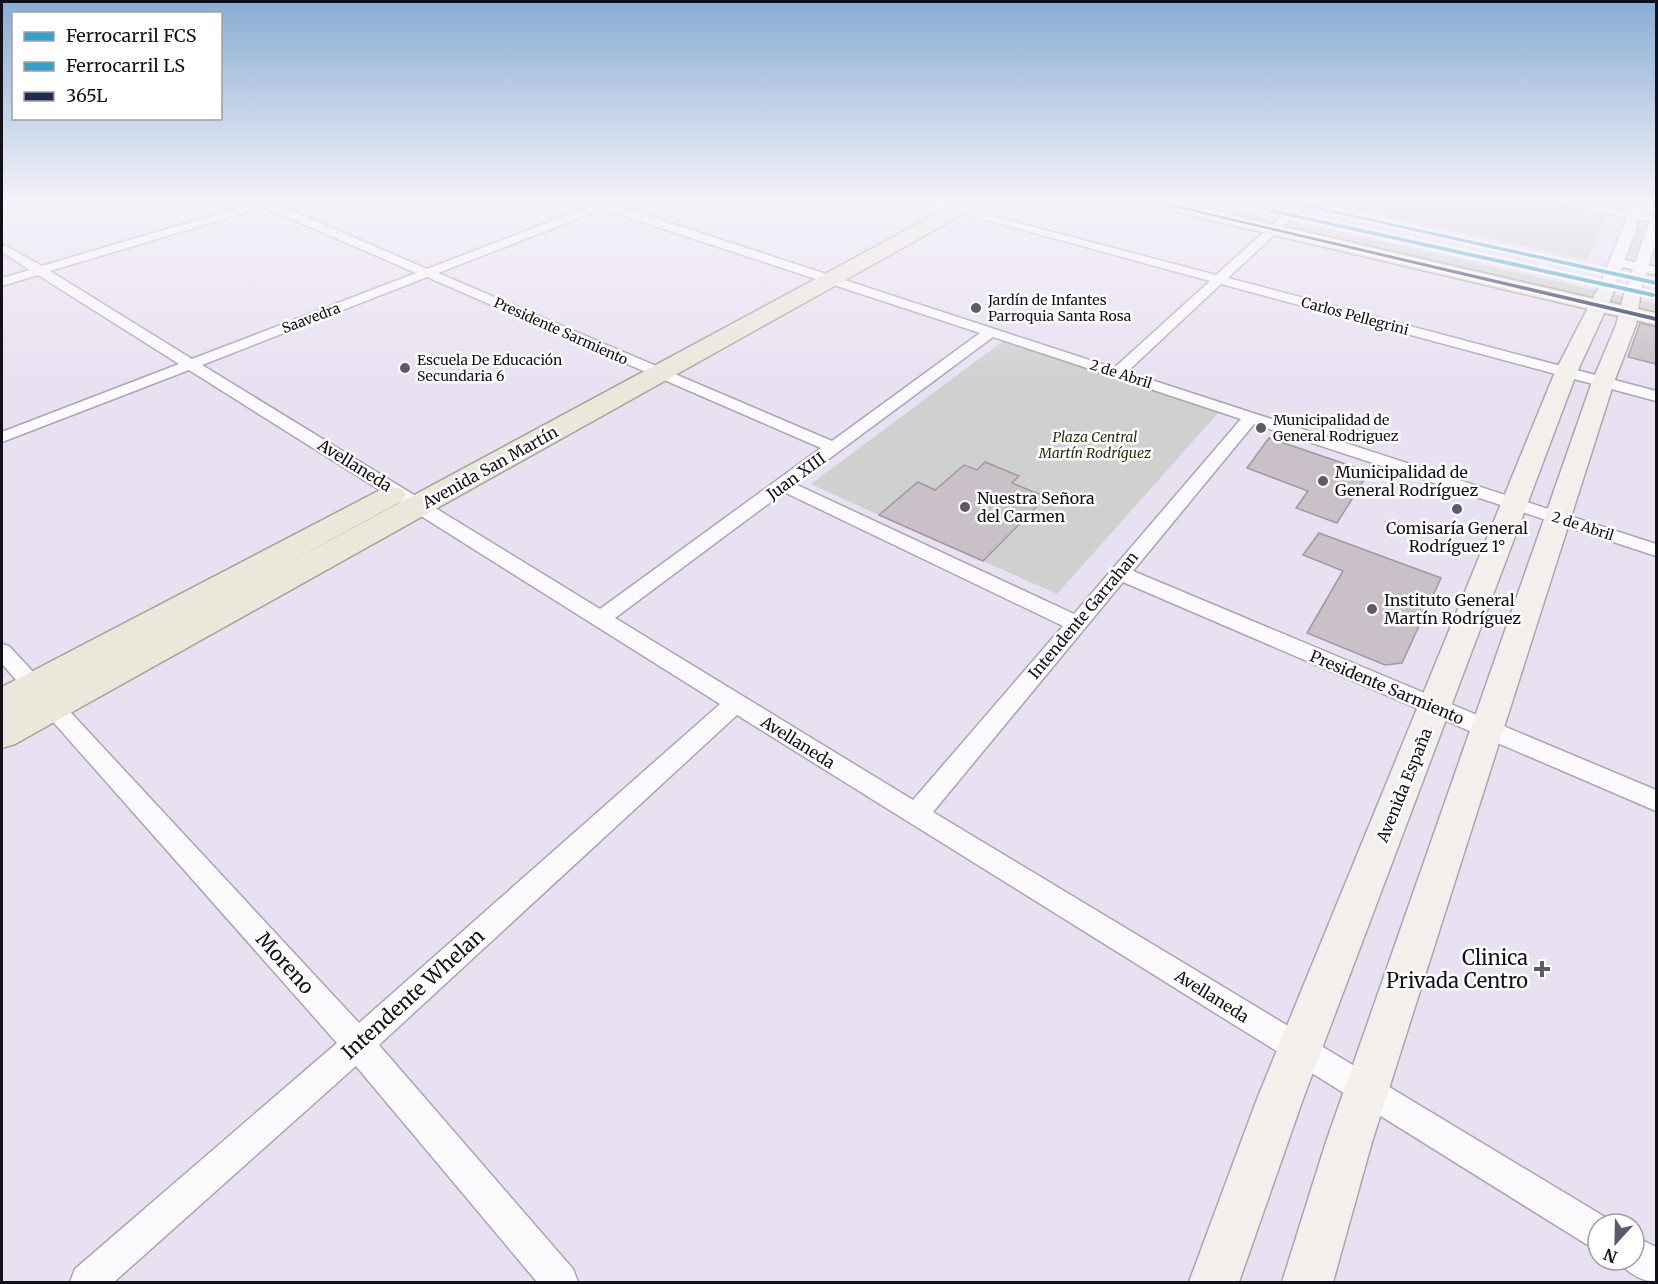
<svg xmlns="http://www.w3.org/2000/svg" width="1658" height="1284" font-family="Merriweather,serif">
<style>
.green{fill:#cfd1ce}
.building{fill:#cac0c7;stroke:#a2989f;stroke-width:1.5}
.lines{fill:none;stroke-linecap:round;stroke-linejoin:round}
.minor-casing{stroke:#aaa5b2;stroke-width:3}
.tertiary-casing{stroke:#aaa5b2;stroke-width:2}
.secondary-casing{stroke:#aaa5b2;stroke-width:3}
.primary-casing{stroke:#a9a292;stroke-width:3}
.minor{fill:#fcfafd;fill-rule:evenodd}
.tertiary{fill:#fcfafd;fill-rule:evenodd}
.secondary{fill:#f3f0ec;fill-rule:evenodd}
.primary{fill:#ebe7db;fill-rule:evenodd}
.bus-1-casing{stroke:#fff;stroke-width:5}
.bus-1{fill:#1d2b4f;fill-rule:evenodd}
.rail-1-casing{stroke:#fff;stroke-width:5}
.rail-2-casing{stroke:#fff;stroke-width:5}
.rail-1{fill:#32a1cd;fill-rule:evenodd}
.rail-2{fill:#32a1cd;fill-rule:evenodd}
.poi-dot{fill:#5e5966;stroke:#fff;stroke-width:2}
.labels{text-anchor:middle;stroke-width:5;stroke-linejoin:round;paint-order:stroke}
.far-poi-label{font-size:14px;fill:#14101a;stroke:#fff;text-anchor:start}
.far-street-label{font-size:14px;fill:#14101a;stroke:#fff}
.far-park-label{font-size:14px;font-style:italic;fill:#1e3205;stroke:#fff}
.street-label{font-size:16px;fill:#14101a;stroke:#fff}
.poi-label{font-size:16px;fill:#14101a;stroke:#fff;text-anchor:start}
.near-poi-label{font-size:20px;fill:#14101a;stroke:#fff;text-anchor:end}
.near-street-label{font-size:20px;fill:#14101a;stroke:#fff}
</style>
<rect width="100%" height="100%" fill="#e8e1f2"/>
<g class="green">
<polygon points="1142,199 1195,199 1656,304 1656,319"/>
<polygon points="1359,199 1525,199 1595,213 1605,218 1587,260 1359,211 1366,204 1357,201"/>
<polygon points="1636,222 1649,225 1637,258 1624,255"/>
<polygon points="1003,341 1219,412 1057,594 983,561 1046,497 1012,483 1019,475 985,462 977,470 964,465 935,490 917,483 879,515 811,484"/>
</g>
<g class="building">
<polygon points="1640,323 1656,327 1656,364 1628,357"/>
<polygon points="1269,438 1369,472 1337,523 1296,508 1308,491 1247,468"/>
<polygon points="985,462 1019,476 1012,483 1046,497 983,561 879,515 918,482 935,490 964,465 977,470"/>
<polygon points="1319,533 1441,578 1402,663 1385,665 1307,633 1343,571 1303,555"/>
</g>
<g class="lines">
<defs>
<g id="minor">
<path d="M250,199h25l-1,4 153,66 166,-64 -13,-6 28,1 4,1v3l502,164 96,-87 -300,-82h17l289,76 64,-57 4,-1 6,3 -2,2 -60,56 428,113v10l-435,-117 -94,88 529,172v12l-402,-132 -121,147 523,219v21l-533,-229 -190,230 677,408 2,4h-14v25l-12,-5 -849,-529 -358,330 194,224 5,13h-41l-181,-216 -242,216h-44l5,-13 262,-226 -335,-379v-20l7,2 350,377 361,-319 -531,-334 -187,72v-10l177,-68 -141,-89 -36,11v-8l28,-8 -28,-18v-8l40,22 212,-63zM264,207l152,66 -224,86 -142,-88zM603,209l377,124 -148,108 -394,-168zM427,277l394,171 -221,161 -398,-244zM993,337l248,82 -167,195 -279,-130zM784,492l279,134 -150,174 -298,-182z"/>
<polygon points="1542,199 1564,199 1656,217 1656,223 1547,202"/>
<polygon points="1618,258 1656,267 1656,275 1614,265 1614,259"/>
<path d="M1634,1236l22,11v35c-12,0 -32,-10 -37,-22h15z"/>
</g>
<g id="tertiary">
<polygon points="1634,199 1647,199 1613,292 1611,295 1599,295 1597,292"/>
<polygon points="1656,218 1656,242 1639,298 1631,303 1625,301 1623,298 1649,222"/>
</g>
<g id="secondary">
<polygon points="1605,286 1611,288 1614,292 1577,372 1303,1099 1239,1282 1189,1282 1257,1099 1555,372 1596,292 1599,288"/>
<polygon points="1631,292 1638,294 1640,298 1636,325 1614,382 1372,1142 1333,1282 1282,1282 1326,1142 1592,382 1616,325 1624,294"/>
</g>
<g id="primary">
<polygon points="964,199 985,199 983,203 15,744 2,748 2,717 5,715 2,716 2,687 382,489 392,487 402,489 406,495 402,501 273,571"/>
<polygon points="1134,199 1164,199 1656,313 1656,325 1142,204"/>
</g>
</defs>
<use href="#minor" class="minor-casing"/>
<use href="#tertiary" class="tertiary-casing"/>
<use href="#secondary" class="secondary-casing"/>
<use href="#primary" class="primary-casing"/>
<use href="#minor" class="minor"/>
<use href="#tertiary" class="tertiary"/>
<use href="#secondary" class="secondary"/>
<use href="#primary" class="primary"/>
<defs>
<polygon id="bus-1" points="1140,199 1148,199 1656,317 1656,321"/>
</defs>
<use href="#bus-1" class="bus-1-casing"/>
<use href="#bus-1" class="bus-1"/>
<defs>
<polygon id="rail-1" points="1271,199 1281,199 1656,281 1656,285"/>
<polygon id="rail-2" points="1271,209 1653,293 1656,295 1653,297 1269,212 1268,211"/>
</defs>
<use href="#rail-1" class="rail-1-casing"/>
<use href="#rail-2" class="rail-2-casing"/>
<use href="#rail-1" class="rail-1"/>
<use href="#rail-2" class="rail-2"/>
</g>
<linearGradient id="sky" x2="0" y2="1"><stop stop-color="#87add4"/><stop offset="0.53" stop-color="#f5f2f9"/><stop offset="1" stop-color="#f5f2f9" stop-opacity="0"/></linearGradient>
<rect width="1658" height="379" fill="url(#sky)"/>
<g class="poi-dot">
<circle cx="976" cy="308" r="6"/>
<circle cx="405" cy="368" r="6"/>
<circle cx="1261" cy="428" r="6"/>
<circle cx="1323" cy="481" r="6"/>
<circle cx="965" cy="507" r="6"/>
<circle cx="1457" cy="509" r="6"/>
<circle cx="1372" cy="609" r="6"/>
<path d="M1539 960h6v6h6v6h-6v6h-6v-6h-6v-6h6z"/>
</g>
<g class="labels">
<g class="far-poi-label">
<text x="988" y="305">Jardín de Infantes<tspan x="988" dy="16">Parroquia Santa Rosa</tspan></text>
<text x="417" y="365">Escuela De Educación<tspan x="417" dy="16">Secundaria 6</tspan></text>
<text x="1273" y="425">Municipalidad de<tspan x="1273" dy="16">General Rodriguez</tspan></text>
</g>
<g class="far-street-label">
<text transform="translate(1355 316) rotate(15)" y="5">Carlos Pellegrini</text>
<text transform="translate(311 318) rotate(-21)" y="5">Saavedra</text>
<text transform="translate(561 331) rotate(24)" y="5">Presidente Sarmiento</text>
<text transform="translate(1121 374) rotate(18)" y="5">2 de Abril</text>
<text transform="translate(1583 526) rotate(18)" y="5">2 de Abril</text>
</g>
<g class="far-park-label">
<text x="1095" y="442">Plaza Central<tspan x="1095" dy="16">Martín Rodríguez</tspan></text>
</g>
<g class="street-label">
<text transform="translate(355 465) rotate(32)" y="6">Avellaneda</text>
<text transform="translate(490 467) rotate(-29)" y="6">Avenida San Martín</text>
<text transform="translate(796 476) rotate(-36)" y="6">Juan XIII</text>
<text transform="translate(1083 615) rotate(-50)" y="6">Intendente Garrahan</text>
<text transform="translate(1387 687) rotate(23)" y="6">Presidente Sarmiento</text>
<text transform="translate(798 742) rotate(32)" y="6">Avellaneda</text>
<text transform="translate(1404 785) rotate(-68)" y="6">Avenida España</text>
<text transform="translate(1212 996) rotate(32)" y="6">Avellaneda</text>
</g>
<g class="poi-label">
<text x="1335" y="478">Municipalidad de<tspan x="1335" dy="18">General Rodríguez</tspan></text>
<text x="977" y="504">Nuestra Señora<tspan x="977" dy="18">del Carmen</tspan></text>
<text x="1457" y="534" text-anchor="middle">Comisaría General<tspan x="1457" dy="18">Rodríguez 1°</tspan></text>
<text x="1384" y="606">Instituto General<tspan x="1384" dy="18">Martín Rodríguez</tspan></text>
</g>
<g class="near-poi-label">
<text x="1528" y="965">Clinica<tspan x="1528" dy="23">Privada Centro</tspan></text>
</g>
<g class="near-street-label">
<text transform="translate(285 963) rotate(48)" y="7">Moreno</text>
<text transform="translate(413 994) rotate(-42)" y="7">Intendente Whelan</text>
</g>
</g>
<rect width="1658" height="1284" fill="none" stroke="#14101a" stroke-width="6"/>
<rect x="12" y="12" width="210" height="108" fill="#ffffff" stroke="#a19fa3" stroke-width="1.5"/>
<rect x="24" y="32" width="30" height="9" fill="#32a1cd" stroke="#a19fa3" stroke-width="1.5"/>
<text x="66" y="42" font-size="18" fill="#14101a">Ferrocarril FCS</text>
<rect x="24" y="62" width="30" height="9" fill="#32a1cd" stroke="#a19fa3" stroke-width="1.5"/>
<text x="66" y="72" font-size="18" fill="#14101a">Ferrocarril LS</text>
<rect x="24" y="92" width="30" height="9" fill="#1d2b4f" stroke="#a19fa3" stroke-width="1.5"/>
<text x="66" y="102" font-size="18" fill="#14101a">365L</text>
<g transform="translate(1616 1242) rotate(202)"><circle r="28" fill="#ffffff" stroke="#a19fa3" stroke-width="1.5"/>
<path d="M0-4.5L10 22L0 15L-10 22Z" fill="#5e5966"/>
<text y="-9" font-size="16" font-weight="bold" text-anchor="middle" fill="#14101a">N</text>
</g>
</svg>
